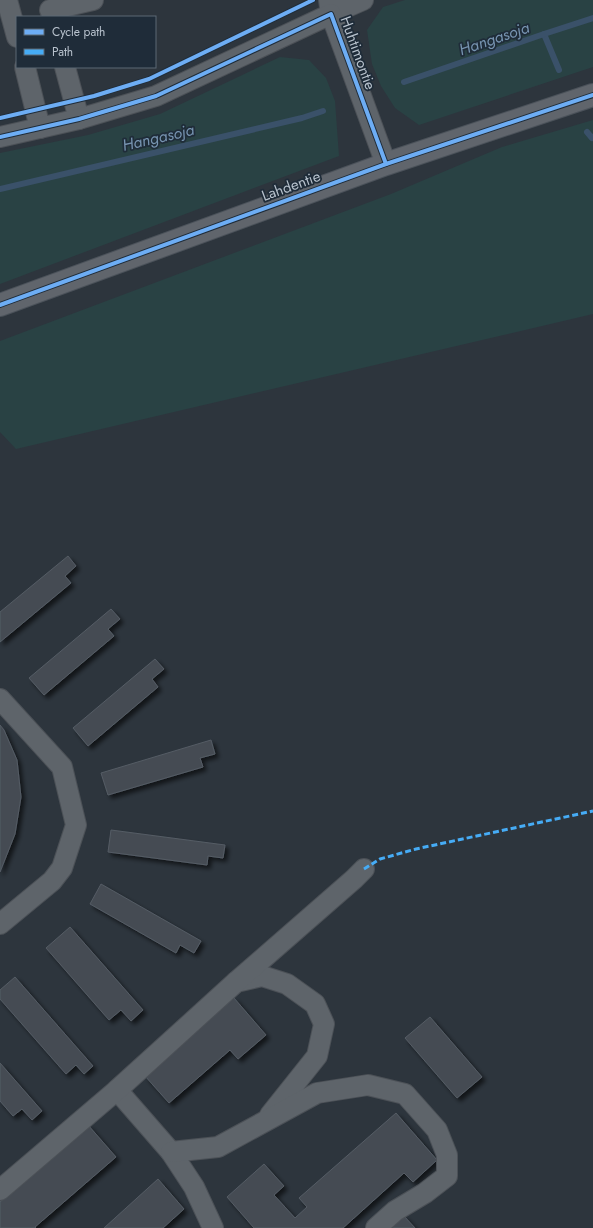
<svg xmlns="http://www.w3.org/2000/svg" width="593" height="1228" font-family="Jost,sans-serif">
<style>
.green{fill:#294244}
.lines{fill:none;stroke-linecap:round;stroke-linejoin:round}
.stream{stroke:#3a5169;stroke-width:6}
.building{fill:#454c53;stroke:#555c65;filter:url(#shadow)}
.minor-casing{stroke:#4c5157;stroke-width:22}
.major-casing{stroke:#4b525a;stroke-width:24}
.minor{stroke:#5e646a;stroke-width:20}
.major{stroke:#60656c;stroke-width:22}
.quiet{stroke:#46acf6;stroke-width:3;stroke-dasharray:6 3;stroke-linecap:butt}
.cycleway-casing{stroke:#1f2c39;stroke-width:6}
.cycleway{stroke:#6dadf4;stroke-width:4}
.labels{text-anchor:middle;stroke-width:3.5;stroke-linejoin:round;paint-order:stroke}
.street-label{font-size:15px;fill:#b8c2cd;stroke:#1f2c39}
.water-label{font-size:16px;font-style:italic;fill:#7794b1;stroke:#1f2c39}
</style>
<defs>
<filter id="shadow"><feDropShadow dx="3.5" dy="3.5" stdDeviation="2" flood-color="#0009"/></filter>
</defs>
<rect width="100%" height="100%" fill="#2d353d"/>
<g class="green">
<polygon points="405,0 593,0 593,67 419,125 395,108 381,86 372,64 367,30 383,7"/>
<polygon points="280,57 309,60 326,78 335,101 339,156 0,284 0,153 88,135 160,114"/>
<polygon points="593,120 593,314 16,449 0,432 0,341 391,194 502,147"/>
</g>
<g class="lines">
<g class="stream">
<polyline points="544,34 559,70"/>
<polyline points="404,82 544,34 593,18"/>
<polyline points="587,132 592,138 593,137"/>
<polyline points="0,189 302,118 323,111"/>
</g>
</g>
<g class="building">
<polygon points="68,556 76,566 65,576 71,583 0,642 0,612"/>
<polygon points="111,609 120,619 108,629 114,636 44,695 29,678"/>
<polygon points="155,659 164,669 152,679 158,687 88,746 73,728"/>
<polygon points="0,725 4,730 17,760 21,797 15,834 0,872"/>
<polygon points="211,740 215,754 200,758 203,767 108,795 101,773"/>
<polygon points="111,830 225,845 223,858 208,856 207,865 108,852"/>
<polygon points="101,884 201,941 194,953 180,945 176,953 90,904"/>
<polygon points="70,927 143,1010 131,1021 121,1010 109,1020 46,948"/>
<polygon points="15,977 93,1066 84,1074 76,1065 66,1074 0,999 0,990"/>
<polygon points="234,998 266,1035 238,1059 230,1050 169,1103 145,1076"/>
<polygon points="430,1017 482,1077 457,1098 405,1038"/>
<polygon points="0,1063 42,1111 32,1120 22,1109 13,1116 0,1101"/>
<polygon points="396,1113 437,1160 413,1182 404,1173 343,1228 254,1228 227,1197 264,1164 284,1186 274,1195 295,1218 307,1207 299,1198"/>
<polygon points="88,1125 116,1157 35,1227 36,1228 0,1228 0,1202"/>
<polygon points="158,1179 184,1209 163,1228 104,1228"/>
<polygon points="404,1216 415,1228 390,1228"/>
</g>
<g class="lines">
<defs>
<g id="minor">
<polyline points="7,0 17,37"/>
<polyline points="329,0 331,14 363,0"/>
<polyline points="50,10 93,0"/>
<polyline points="25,67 40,128"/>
<polyline points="65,67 79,119"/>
<polyline points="0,137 79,119 156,96 331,14 386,164"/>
<polyline points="0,699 62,767 76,825 62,868 52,881 0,924"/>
<polyline points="236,982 262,976 287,984 315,1004 324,1024 317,1056 270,1115"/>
<polyline points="117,1090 171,1152 194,1187 213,1228"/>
<polyline points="171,1152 218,1147 317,1093 368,1085 405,1094 437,1130 447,1155 447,1176 425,1193 395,1211 376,1228"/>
<polyline points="0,1190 117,1090 236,982 354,879 364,869"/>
</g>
<polyline id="major" points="0,305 386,164 593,95"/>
</defs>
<use href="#minor" class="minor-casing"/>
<use href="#major" class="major-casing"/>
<use href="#minor" class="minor"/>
<use href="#major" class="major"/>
<polyline class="quiet" points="364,869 380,859 416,849 593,811"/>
<defs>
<g id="cycleway">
<polyline points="0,118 94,96 149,79 313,0"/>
<polyline points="0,137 79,119 156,96 331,14 386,164"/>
<polyline points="0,305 386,164 593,95"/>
</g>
</defs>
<use href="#cycleway" class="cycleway-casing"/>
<use href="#cycleway" class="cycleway"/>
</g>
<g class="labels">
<g class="street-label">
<text transform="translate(358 53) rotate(70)" y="5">Huhtimontie</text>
<text transform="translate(291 186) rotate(-20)" y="5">Lahdentie</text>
</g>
<g class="water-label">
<text transform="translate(494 38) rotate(-19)" y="6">Hangasoja</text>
<text transform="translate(158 137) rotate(-13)" y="6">Hangasoja</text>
</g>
</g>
<rect x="16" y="16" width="140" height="52" fill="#1f2c39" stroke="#5c6874"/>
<rect x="24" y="29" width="20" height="6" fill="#6dadf4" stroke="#5c6874"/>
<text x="52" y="36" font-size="12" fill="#b8c2cd">Cycle path</text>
<rect x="24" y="49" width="20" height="6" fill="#46acf6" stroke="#5c6874"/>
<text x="52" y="56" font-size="12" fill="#b8c2cd">Path</text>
</svg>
